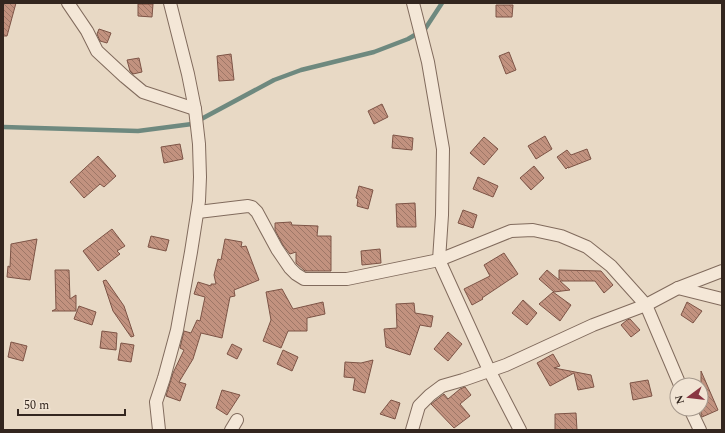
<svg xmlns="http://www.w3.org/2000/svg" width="725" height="433" font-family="Spectral,serif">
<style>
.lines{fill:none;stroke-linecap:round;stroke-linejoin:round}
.stream{stroke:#6e897f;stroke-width:4.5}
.building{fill:url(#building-back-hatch);stroke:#7d5446}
.minor-casing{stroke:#816b5d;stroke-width:14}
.minor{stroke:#f4e7d7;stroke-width:12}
</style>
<defs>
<pattern id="building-back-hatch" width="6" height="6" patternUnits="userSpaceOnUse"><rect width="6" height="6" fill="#c2927f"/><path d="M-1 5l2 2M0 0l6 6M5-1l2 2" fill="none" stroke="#9e7767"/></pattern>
</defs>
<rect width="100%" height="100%" fill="#e8d9c5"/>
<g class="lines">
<polyline class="stream" points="3,127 138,131 192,124 274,80 301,70 374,52 408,39 425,29 442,3"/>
</g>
<g class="building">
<polygon points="3,3 16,3 7,36 3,36"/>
<polygon points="138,4 153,4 152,17 138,16"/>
<polygon points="496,5 513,5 512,17 496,17"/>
<polygon points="99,29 111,33 107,43 100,41 97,34"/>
<polygon points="509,52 516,70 506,74 499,56"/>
<polygon points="231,54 234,80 219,81 217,56"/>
<polygon points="139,58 142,72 133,74 130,71 127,60"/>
<polygon points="382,104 388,117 374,124 368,111"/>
<polygon points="393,135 413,138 412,150 392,148"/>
<polygon points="545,136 552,149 536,159 528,146"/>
<polygon points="484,137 498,149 484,165 470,153"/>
<polygon points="180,144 183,159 164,163 161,147"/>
<polygon points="587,149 591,159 568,168 568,167 566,169 557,157 567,150 571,155"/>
<polygon points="98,156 116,176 104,187 100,184 84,198 70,182"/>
<polygon points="534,166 544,178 531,190 520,178"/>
<polygon points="478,177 498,186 493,197 473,189"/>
<polygon points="359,186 373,190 368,209 357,206 358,199 356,198"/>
<polygon points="415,203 416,227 397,227 396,204"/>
<polygon points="463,210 477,215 473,228 458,223"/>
<polygon points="291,222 292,225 318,226 317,236 331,236 331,271 305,271 296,263 296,252 290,254 283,245 275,230 275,223"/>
<polygon points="112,229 125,246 117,251 120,254 98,271 83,251"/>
<polygon points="151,236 169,240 166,251 148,247"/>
<polygon points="37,239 30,280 7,277 8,266 10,267 11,244"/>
<polygon points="225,239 242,242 241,247 246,246 259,280 234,290 235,296 230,297 222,338 201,333 193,359 179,382 186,384 180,401 166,396 173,373 184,350 180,348 184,331 191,333 197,320 200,321 205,297 194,294 198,282 211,286 211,284 216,284 214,275 218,259 221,260"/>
<polygon points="380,249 381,263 362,265 361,251"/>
<polygon points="504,253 518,274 482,298 483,299 472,305 464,289 490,276 484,265"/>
<polygon points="55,270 69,270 70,299 76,295 76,311 52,311 56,309"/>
<polygon points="547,270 559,280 559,270 601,271 613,285 604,293 595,281 560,281 570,290 554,292 539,279"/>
<polygon points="106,280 124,306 134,336 131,337 113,311 103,281"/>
<polygon points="282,289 293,309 323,302 325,314 307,318 307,331 288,331 281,348 263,341 271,320 266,292"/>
<polygon points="553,292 571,305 560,321 539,304"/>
<polygon points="523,300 537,313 527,325 512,313"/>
<polygon points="687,302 702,311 693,323 681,315"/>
<polygon points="414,303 415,313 433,316 431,327 420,325 410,355 386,347 384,329 397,328 396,304"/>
<polygon points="79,306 96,312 92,325 74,319"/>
<polygon points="630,319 640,330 631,337 621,325 627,320"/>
<polygon points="102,331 117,333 116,350 100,348"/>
<polygon points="448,332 462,344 448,361 434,349"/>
<polygon points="11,342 27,346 23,361 8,357"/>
<polygon points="121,343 134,345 131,362 118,360"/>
<polygon points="232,344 242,349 237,359 227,354"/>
<polygon points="283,350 298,357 292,371 277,364"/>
<polygon points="553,354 560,366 554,368 591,375 594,387 578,390 574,373 550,386 537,363"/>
<polygon points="373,360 365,393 353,390 355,378 344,377 345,362 361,363"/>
<polygon points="701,371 718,410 702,417 701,415"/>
<polygon points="648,380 652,396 633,400 630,383"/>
<polygon points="465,387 471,395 460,404 470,416 454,428 431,404 444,394 448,399 460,389"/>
<polygon points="222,390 240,395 227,415 216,408"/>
<polygon points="391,400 400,403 395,419 380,414"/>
<polygon points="576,413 577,430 555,430 555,414"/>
</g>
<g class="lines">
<defs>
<g id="minor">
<polyline points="68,3 87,31 97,51 125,77 143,92 195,109"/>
<polyline points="413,3 428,62 443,149 442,215 439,260 489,370 520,430"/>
<polyline points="198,212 248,206 252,207 257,212 277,249 290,268 296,274 304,279 347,279 439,260 511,231 533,230 561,236 587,247 611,266 646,305 680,385"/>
<polyline points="678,288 722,299"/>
<polyline points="690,409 700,430"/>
<polyline points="159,430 156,402 164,378 177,330 191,252 199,201 200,177 199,144 195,109 188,74 170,3"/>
<polyline points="231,430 237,420"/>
<polyline points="412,430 419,406 430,395 442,386 463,380 506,365 593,325 646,305 678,288 722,271"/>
</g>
</defs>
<use href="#minor" class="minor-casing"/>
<use href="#minor" class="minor"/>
</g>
<rect width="725" height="433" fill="none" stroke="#33261f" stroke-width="8"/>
<g transform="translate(689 397) rotate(255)"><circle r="19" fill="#f1e4d4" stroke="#a5988c"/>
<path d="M0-3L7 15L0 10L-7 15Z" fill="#893541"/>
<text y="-6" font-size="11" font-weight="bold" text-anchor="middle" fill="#33261f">N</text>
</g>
<path d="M18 409v6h107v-6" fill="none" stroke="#33261f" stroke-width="2"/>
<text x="24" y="409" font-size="12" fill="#33261f" stroke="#f1e4d4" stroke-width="3" paint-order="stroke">50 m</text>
</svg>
